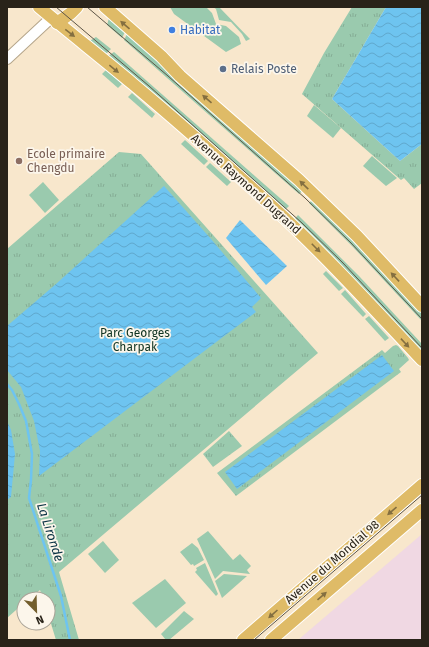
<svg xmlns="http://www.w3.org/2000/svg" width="429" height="647" font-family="'Fira Sans',sans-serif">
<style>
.commercial{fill:#f0d8e3}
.green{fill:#9acaae}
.park{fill:url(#park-tufts)}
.water{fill:url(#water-waves)}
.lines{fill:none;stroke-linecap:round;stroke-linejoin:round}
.stream{stroke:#6ec4f0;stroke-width:2.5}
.minor-casing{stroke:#b5a68b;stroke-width:12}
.major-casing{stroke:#fff;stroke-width:14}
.minor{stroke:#fff;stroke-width:10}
.major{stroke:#dfbb67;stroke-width:12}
.tram{stroke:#5d5546;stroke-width:1}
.oneway{fill:#846f40}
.shop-dot{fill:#3f7fe0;stroke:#fcf6eb;stroke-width:1.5}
.service-dot{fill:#5c6f8a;stroke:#fcf6eb;stroke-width:1.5}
.education-dot{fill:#8d6e63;stroke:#fcf6eb;stroke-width:1.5}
.labels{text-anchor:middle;stroke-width:3.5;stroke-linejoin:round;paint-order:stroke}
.shop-label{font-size:12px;fill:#366cbe;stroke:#fcf6eb;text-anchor:start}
.service-label{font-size:12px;fill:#4e5e75;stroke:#fcf6eb;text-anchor:start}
.education-label{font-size:12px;fill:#785e54;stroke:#fcf6eb;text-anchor:start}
.street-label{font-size:12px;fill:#292319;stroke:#fcf6eb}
.park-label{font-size:12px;fill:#103422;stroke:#fcf6eb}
.water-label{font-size:13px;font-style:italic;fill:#0a3244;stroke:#fcf6eb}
</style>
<defs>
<pattern id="park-tufts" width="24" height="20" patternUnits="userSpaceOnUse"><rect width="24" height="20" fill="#9acaae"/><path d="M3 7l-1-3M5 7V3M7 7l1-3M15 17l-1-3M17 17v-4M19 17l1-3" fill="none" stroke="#85ad95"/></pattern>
<pattern id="water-waves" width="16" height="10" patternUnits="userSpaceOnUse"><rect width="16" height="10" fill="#6ec4f0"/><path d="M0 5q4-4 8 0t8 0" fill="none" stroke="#5fa8cd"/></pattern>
</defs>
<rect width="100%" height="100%" fill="#f8e7cc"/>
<polygon class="commercial" points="422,534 422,640 298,640"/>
<g class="green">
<polygon points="170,7 206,7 212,13 216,24 226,26 239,37 241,44 226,52 174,14"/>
<polygon points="213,7 219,7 250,39 246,41 242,34 231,22 219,20 216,9"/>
<polygon points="109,18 125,32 122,38 107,25"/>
<polygon points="127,34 304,190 299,194 124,40"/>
<polygon points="96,37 111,49 106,54 88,42"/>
<polygon points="114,52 289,206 284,211 108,56"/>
<polygon points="106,70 122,84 118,88 102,74"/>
<polygon points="132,93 155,114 152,118 128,97"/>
<polygon points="314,105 341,128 333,138 307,116"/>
<polygon points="185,140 208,161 204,165 181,144"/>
<polygon points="372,156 397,178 386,186 363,166"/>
<polygon points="210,163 231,182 227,186 206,167"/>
<polygon points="43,182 59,200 45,213 29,195"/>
<polygon points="314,198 422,311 422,321 353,247 309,203"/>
<polygon points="298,215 359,276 422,344 422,353 294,220"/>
<polygon points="326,271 343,288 339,291 323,274"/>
<polygon points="345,290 366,314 363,317 341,294"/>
<polygon points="369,316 389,338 385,341 365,319"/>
<polygon points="208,531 233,560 240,554 251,566 247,570 250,574 223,571 215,579 197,539"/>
<polygon points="103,541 119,560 105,573 88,554"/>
<polygon points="192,543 198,548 204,560 194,566 193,564 191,565 180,552"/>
<polygon points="205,563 218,594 216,596 195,572 197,570 196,568"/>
<polygon points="224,574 247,576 222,598 215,581"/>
<polygon points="165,579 186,603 156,628 132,603"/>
<polygon points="184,611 194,619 169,640 166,640 161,634"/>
</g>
<g class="park">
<polygon points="352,7 386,7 332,99 400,161 422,144 422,183 414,189 404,178 401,180 302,94 324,53"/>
<polygon points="119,152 141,154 318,353 59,572 79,640 56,640 48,614 48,599 43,599 40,590 29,599 24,599 24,603 7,618 7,249"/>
<polygon points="396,345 398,346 408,358 409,360 399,369 401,372 236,496 217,473 382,350 385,353 393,346"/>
<polygon points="229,431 242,446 213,467 203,454"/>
</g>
<g class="water">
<polygon points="386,7 422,7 422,144 400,161 332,99"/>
<polygon points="164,186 211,239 261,298 252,307 256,312 39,476 40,451 34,421 21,387 7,370 7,326 56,284"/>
<polygon points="240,220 287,266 266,285 226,238"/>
<polygon points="382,355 394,371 237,489 225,472"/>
<polygon points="7,421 11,430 15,454 11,497 7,500"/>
</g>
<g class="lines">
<polyline class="stream" points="7,384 12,390 19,404 26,421 32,454 31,480 29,498 61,596 70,640"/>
<defs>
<polyline id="minor" points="7,59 51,18"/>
<g id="major">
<path d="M39,7c31,26 63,51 94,77 48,40 95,82 141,124 52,48 100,101 148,152"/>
<polyline points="105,7 161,56 180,76 299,180 357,236 422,306"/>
<polyline points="57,23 71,13 77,7"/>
<polyline points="243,640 422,485"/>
<polyline points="271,640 422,510"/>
</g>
</defs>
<use href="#minor" class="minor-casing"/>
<use href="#major" class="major-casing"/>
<use href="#minor" class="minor"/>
<use href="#major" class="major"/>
<g class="tram">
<polyline points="56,7 149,86 302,223 343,263 422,348"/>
<polyline points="87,7 168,76 305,198 351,243 422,319"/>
<polyline points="254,640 422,495"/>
</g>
</g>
<defs><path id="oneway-solid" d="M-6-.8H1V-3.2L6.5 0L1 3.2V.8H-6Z"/></defs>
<g class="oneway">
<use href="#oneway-solid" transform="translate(125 25) rotate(-139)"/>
<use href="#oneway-solid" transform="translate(70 33) rotate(38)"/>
<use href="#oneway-solid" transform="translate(114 69) rotate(39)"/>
<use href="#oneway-solid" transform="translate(207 99) rotate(-139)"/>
<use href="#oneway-solid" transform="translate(304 185) rotate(-136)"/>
<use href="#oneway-solid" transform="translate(316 248) rotate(45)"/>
<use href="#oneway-solid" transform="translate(395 277) rotate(-133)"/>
<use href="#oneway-solid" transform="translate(405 343) rotate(47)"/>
<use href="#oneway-solid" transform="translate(392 511) rotate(139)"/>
<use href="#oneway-solid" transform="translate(322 596) rotate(-41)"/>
<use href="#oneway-solid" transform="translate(273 614) rotate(138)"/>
</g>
<circle class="shop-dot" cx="172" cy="30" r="4"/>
<circle class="service-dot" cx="223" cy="69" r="4"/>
<circle class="education-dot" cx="19" cy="161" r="4"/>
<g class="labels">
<g class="shop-label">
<text x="180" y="34">Habitat</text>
</g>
<g class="service-label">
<text x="231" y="73">Relais Poste</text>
</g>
<g class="education-label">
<text x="27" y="158">Ecole primaire<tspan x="27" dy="14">Chengdu</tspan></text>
</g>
<g class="street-label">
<text transform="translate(246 184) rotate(42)" y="4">Avenue Raymond Dugrand</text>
<text transform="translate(332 562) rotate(-41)" y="4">Avenue du Mondial 98</text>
</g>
<g class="park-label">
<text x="135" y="337">Parc Georges<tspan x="135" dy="14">Charpak</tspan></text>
</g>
<g class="water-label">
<text transform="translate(51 532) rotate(72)" y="5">La Lironde</text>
</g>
</g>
<rect width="429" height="647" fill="none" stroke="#292319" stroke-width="16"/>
<g transform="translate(36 611) rotate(157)"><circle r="19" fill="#fcf6eb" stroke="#a8a297"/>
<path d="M0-3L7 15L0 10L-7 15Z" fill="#735e2d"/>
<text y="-6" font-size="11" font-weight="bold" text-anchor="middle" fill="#292319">N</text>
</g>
</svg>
